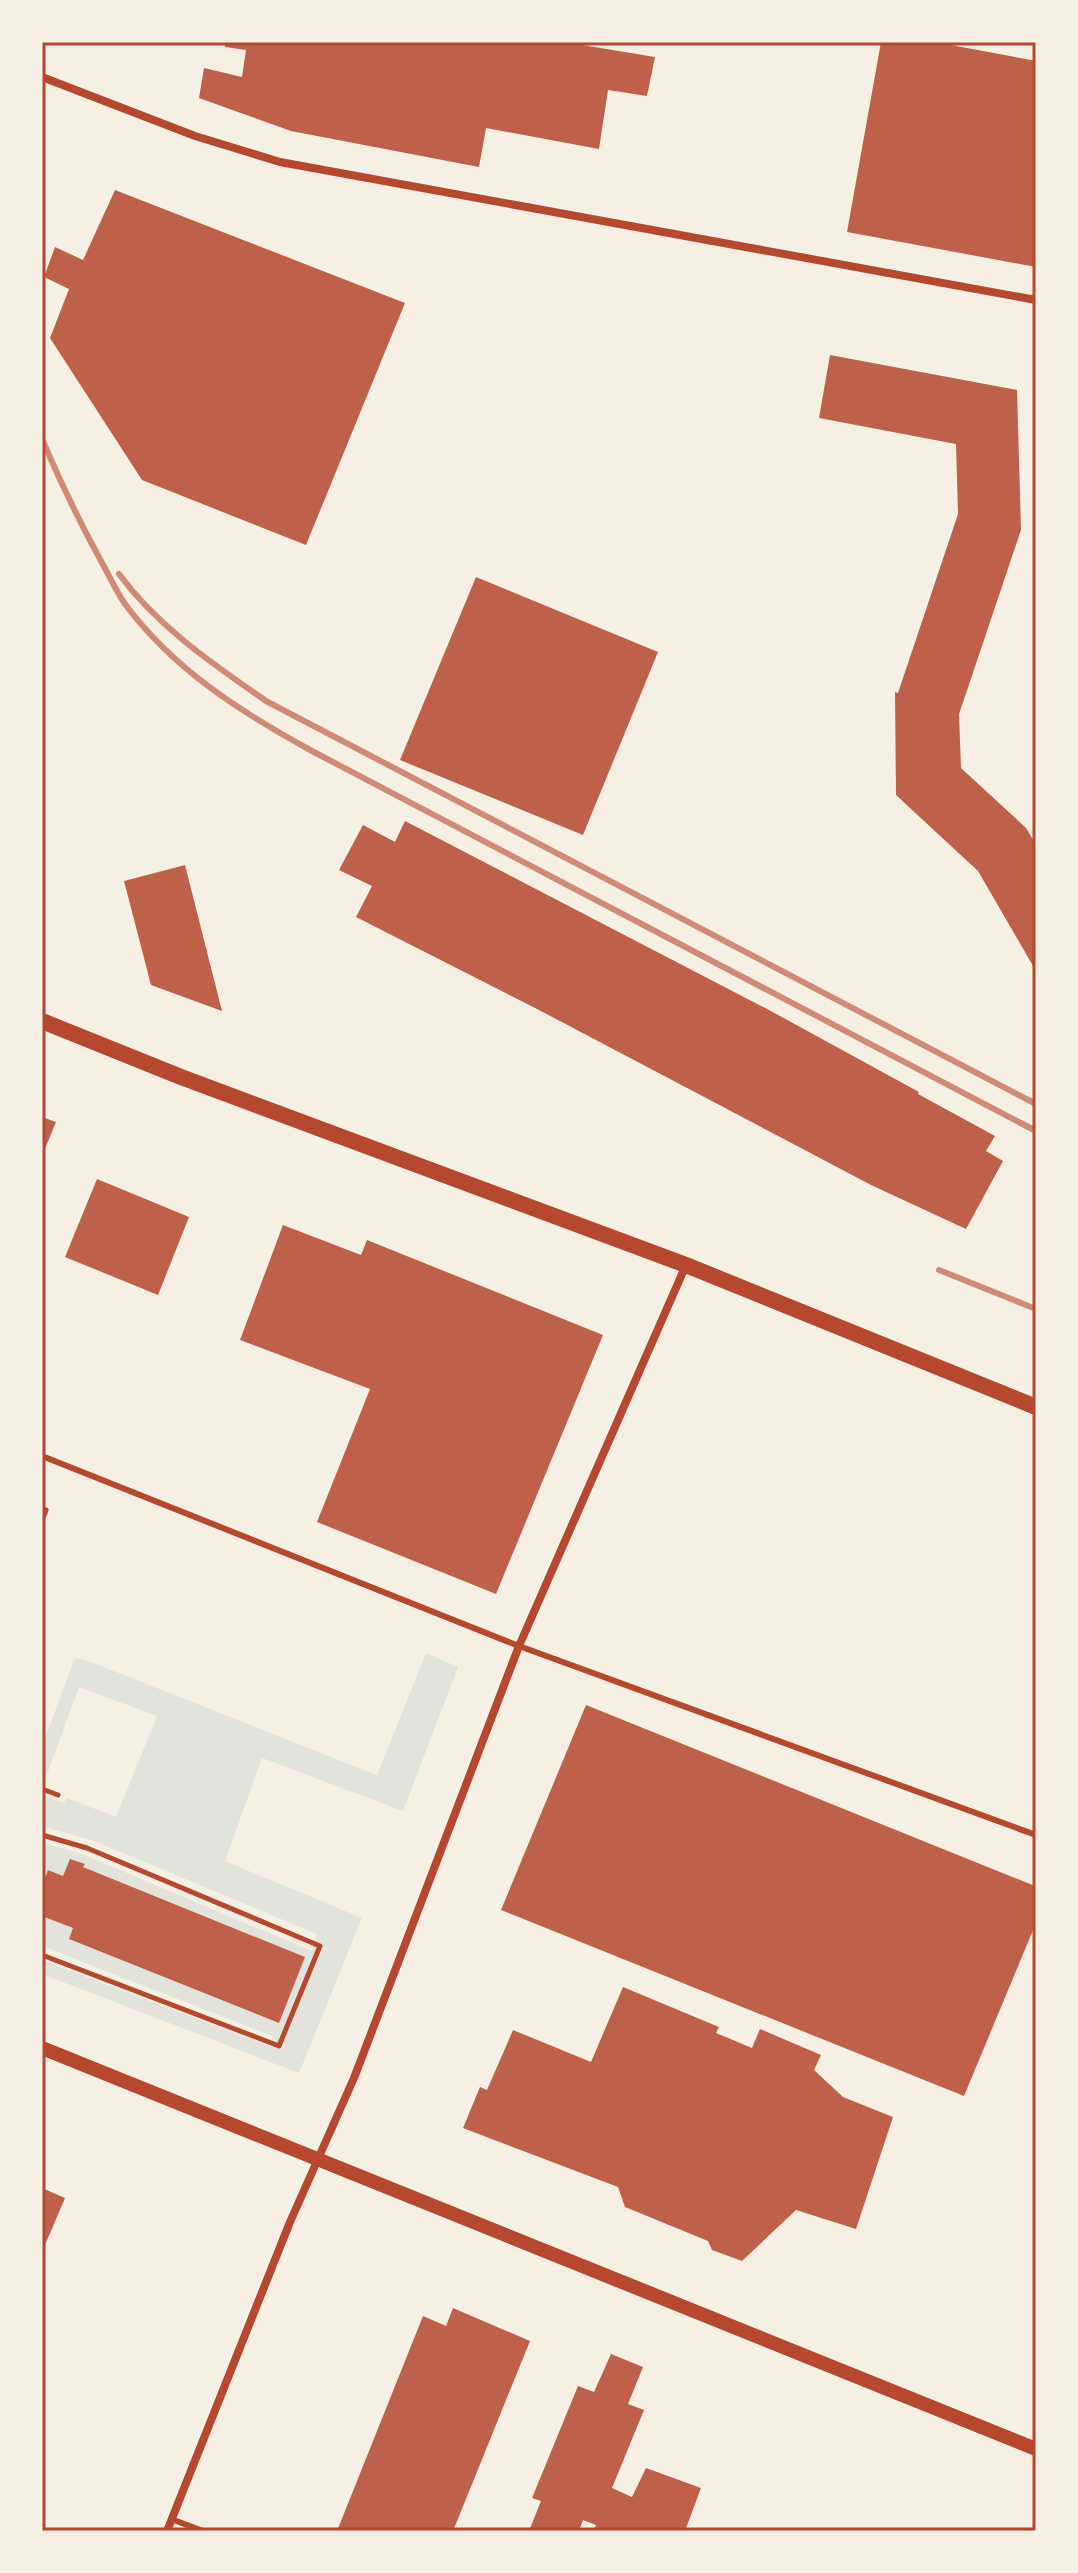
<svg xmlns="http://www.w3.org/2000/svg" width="1078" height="2573" font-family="'Fira Sans Condensed',sans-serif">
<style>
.green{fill:#e2e4dc}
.building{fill:#bf614a}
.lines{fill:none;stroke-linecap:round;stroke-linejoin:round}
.path{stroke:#b5482f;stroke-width:5}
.service{stroke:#b5482f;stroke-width:6}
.minor{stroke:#b5482f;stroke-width:8}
.tertiary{stroke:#b5482f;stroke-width:14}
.secondary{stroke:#b5482f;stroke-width:16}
.rail{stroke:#cf8b77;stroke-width:6}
.neatline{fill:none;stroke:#b5482f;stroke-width:3}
</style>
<rect width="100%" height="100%" fill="#f6efe4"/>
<polygon class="green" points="426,1653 458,1667 403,1811 262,1758 225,1861 362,1918 299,2073 42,1974 42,1960 271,2047 275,2037 42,1946 42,1916 73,1928 69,1939 279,2022 305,1957 83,1867 84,1864 71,1859 63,1876 42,1886 42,1842 82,1854 312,1951 317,1934 94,1841 42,1826 42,1795 64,1803 67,1798 116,1817 157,1716 79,1687 45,1780 42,1779 42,1746 75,1658 86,1660 377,1775"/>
<g class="building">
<polygon points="225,42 564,42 655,57 647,96 608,90 599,149 486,128 479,167 291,131 199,98 204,68 242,77 246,50 225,47"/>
<polygon points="881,42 935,42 1036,61 1036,267 847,232"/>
<polygon points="115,190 405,303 306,545 142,480 50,338 69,289 44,277 55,247 83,260"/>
<polygon points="830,355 1017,390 1021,530 959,714 961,768 1026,828 1036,845 1036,971 978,871 896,795 895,692 898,693 958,514 956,444 819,418"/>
<polygon points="476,577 658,652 583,835 400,760"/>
<polygon points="405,821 769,1010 919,1092 918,1094 995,1136 986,1151 1003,1161 966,1229 871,1185 539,1010 356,917 372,886 339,870 363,825 395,842"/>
<polygon points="185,865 222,1011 151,985 124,881"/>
<polygon points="42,1117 56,1122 42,1156"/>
<polygon points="97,1179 189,1217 158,1295 65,1257"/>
<polygon points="283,1225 361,1255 367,1240 603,1335 496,1594 317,1522 370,1389 240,1340"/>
<polygon points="586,1705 1035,1886 1036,1923 964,2096 501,1910"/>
<polygon points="70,1859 85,1864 83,1867 305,1957 279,2023 69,1939 73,1928 42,1916 42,1886 48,1870 63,1876"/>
<polygon points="623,1987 719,2027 716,2033 752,2048 760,2029 821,2055 814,2070 843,2097 893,2117 856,2229 796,2210 742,2261 712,2250 708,2241 625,2207 618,2187 463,2128 480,2087 487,2090 513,2030 591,2062"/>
<polygon points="42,2188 65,2198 42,2252"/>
<polygon points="453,2308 530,2341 453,2531 337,2531 423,2316 446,2326"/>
<polygon points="611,2354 643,2367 628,2404 644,2410 612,2488 632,2497 646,2468 701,2488 685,2531 594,2531 596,2525 583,2520 579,2531 529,2531 541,2501 532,2498 578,2386 594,2392"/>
</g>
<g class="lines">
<g class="path">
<polyline points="42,1509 46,1510 42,1520"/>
<polyline points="42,1789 58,1795"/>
<polyline points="42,1835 87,1848 320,1946 279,2046 42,1955"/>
</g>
<g class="service">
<polyline points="42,1456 519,1646 1036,1835"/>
<polyline points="171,2519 203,2531"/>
</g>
<g class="minor">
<polyline points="42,77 195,136 280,162 1036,300"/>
<polyline points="167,2531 290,2222 354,2078 519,1646 686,1265"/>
</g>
<polyline class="tertiary" points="42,2048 1036,2449"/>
<polyline class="secondary" points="42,1021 181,1077 686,1265 1036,1407"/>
<g class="rail">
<path d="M42,439c18,42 37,82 59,122 8,14 15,30 24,43 49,66 116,108 187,147l724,380"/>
<path d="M119,574c39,53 94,90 147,127l770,403"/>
<polyline points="939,1270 1036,1309"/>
</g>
</g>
<rect width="1078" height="2573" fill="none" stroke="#f6efe4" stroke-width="88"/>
<rect x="44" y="44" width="990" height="2485" class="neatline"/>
</svg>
